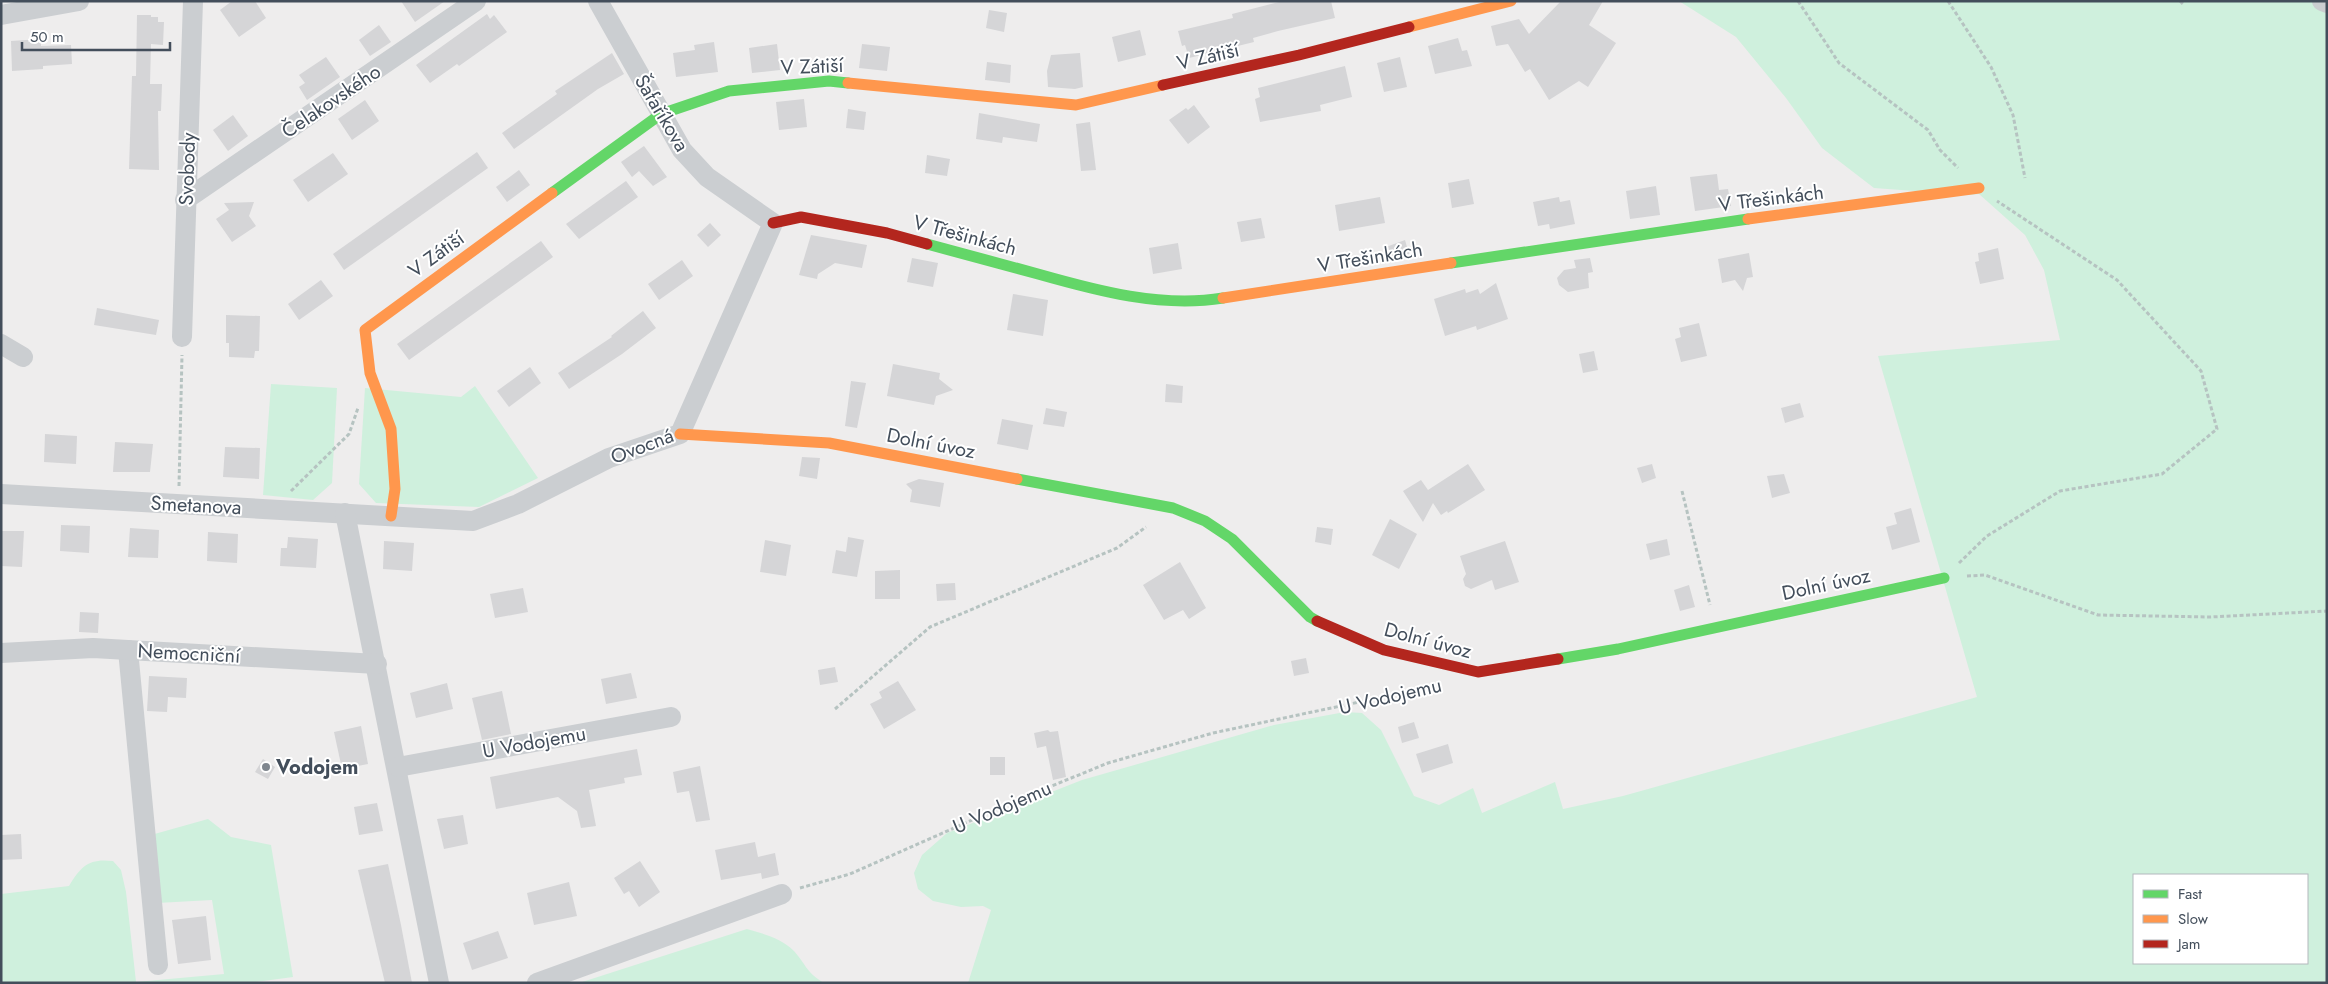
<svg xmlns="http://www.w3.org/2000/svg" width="2328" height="984" font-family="Jost,sans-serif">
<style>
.green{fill:#cff0dd;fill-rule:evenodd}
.building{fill:#d5d5d7}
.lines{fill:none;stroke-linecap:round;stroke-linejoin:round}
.path{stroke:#b6c3c1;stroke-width:3;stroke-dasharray:4 2.5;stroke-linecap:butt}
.street{stroke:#cbced1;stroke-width:20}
.fast{stroke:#63d668;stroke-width:11}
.slow{stroke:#ff974d;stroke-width:11}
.jam{stroke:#b3261e;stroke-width:11}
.poi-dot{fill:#7f868e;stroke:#fff;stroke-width:2}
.labels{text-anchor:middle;stroke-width:4;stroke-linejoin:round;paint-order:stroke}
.street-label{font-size:20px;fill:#434e5b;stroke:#fff}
.poi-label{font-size:20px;font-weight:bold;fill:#434e5b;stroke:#fff;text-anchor:start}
</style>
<rect width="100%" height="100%" fill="#eeeded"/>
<g class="green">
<path d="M1679,1h648v982h-1359l23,-73 -8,-4 -22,1 -28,-6 -15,-12 -4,-16 8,-18 25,-22 135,-53 192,-55 71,-13 17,1 19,17 33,66 25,9 34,-17 9,25 73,-31 8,27 60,-13 354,-99 -99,-341 182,-16 -16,-70 -19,-35 -46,-41 -10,1 -95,-7 -52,-40 -36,-50 -50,-61zM2134,875h173v88h-173z"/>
<polygon points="271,384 337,388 332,483 313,500 263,495"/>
<polygon points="475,386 538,478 479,507 376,503 359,484 365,388 461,397"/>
<path d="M208,819l23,18 40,8 22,132 -44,6h-248v-89l68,-8c12,-20 20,-28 44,-25l8,9 5,22 10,90 88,-8 -12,-74 -55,3 -6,-68z"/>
<path d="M747,929c17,5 34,9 47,22 13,15 12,21 30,32h-245z"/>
</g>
<g class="building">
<polygon points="232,1 255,1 266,18 239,37 220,10"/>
<polygon points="401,1 445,1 415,22"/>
<polygon points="1283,1 1331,1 1335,18 1278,31 1253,38 1254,42 1189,58 1185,45 1182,46 1178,31 1233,18 1232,14"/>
<polygon points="1561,1 1603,1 1589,25 1616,43 1588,87 1579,81 1549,100 1530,69 1525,72 1508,44 1496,46 1491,26 1519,19 1529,34"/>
<polygon points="989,10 1007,13 1004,32 986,28"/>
<polygon points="487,14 490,19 494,15 507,32 459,66 457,64 430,83 416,65"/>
<polygon points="137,15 151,15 151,17 158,17 158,22 164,22 163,45 151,44 150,84 162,84 161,111 158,111 159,170 129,169 132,76 136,76"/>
<polygon points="379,25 391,42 370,56 359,40"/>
<polygon points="1140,30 1146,55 1118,62 1112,37"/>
<polygon points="1458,38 1462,51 1467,50 1472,66 1435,74 1428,46"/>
<polygon points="41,39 41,46 71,45 72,64 43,66 43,69 12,71 11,41"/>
<polygon points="714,42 718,72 676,77 673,53 695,50 694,45"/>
<polygon points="777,44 780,70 752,73 749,48"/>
<polygon points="862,44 890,47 887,71 859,68"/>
<polygon points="612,53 624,74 598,89 514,149 502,133 557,94 555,91"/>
<polygon points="1080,53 1083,87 1075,89 1048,87 1047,71 1051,55"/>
<polygon points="326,57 340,77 307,100 299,87 305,83 299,75"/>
<polygon points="1400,57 1407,87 1384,92 1377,63"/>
<polygon points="987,62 1011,65 1010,83 985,80"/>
<polygon points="1345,66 1352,97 1320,105 1321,111 1260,122 1255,99 1260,97 1258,88"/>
<polygon points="804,99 807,127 779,130 776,102"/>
<polygon points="365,100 379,121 352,140 338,119"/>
<polygon points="1194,105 1210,127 1188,144 1169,120 1186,108 1188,110"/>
<polygon points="848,109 866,112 864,130 846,128"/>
<polygon points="979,113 1040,124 1037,142 1003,137 1002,143 976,139"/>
<polygon points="233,115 248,136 228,151 213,130"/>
<polygon points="1090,122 1096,170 1081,171 1076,124"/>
<polygon points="644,146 667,177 653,186 639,171 632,177 621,162"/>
<polygon points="477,152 488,168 344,270 333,254"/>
<polygon points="333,153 348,174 308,202 293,180"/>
<polygon points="927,155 950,159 947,176 925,173"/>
<polygon points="519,170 530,185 507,202 496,187"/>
<polygon points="1717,174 1719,190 1728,189 1731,206 1695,211 1690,177"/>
<polygon points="1469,179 1474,204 1452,208 1448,183"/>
<polygon points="626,181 638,197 579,239 566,224"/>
<polygon points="1656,186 1660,215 1630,219 1626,191"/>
<polygon points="1380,197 1385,223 1339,231 1335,205"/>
<polygon points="1559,197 1560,202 1570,200 1575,224 1550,229 1549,224 1538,226 1533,202"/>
<polygon points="254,202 249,216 256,226 232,242 216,219 229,210 224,203"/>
<polygon points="1261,218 1265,238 1241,242 1237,222"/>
<polygon points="710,223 721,235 708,247 697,235"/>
<polygon points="811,235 867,245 862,268 835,263 818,274 817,279 799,275"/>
<polygon points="1405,240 1409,254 1388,257 1386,247"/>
<polygon points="541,241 553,257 409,360 397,344"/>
<polygon points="1178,243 1182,269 1153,274 1149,248"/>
<polygon points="1998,248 2004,279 1980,284 1975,262 1979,261 1978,253"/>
<polygon points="1749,253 1753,277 1747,278 1743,291 1735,280 1722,283 1718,259"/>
<polygon points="912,258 938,263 933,287 907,282"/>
<polygon points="1590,258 1593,272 1588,273 1589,288 1568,292 1559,285 1557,278 1564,270 1576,268 1574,260"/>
<polygon points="682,260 693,276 659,300 648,284"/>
<polygon points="321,280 333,296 299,320 288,304"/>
<polygon points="1496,283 1508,319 1477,330 1476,326 1445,336 1434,299 1465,289 1466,293 1478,289 1480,294"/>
<polygon points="1013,294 1048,300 1043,336 1007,330"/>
<polygon points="97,308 159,320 156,335 94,325"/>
<polygon points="643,311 656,328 622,354 569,389 558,373 612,337 611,336"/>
<polygon points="226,315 260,316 259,351 255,351 254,358 229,357 229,343 226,343"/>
<polygon points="1699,323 1707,356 1681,362 1675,339 1681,337 1679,328"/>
<polygon points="1594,351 1598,370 1583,373 1579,354"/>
<polygon points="893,364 940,373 939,379 953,390 936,396 934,405 887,396"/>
<polygon points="530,367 541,383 509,407 497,391"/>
<polygon points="851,381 866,383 857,428 845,426"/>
<polygon points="1166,384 1183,386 1182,403 1165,402"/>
<polygon points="1800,403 1804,417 1785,423 1781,408"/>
<polygon points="1046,408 1067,412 1064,427 1043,424"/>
<polygon points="1002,419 1033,425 1028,450 997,444"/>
<polygon points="45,434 77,436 76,464 44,462"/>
<polygon points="115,442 153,444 150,472 113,472"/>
<polygon points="225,447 260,448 259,479 223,477"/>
<polygon points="802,457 820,458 817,479 799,476"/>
<polygon points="1468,464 1485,490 1448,513 1447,511 1441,515 1433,503 1423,522 1403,491 1421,480 1428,490"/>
<polygon points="1652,464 1656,478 1642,483 1637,468"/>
<polygon points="1784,474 1790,493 1772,498 1767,476"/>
<polygon points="919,479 944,483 940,507 910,502 912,490 906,484"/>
<polygon points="1911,508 1920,542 1892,550 1886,527 1897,524 1894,513"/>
<polygon points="1390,519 1417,534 1399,569 1372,555"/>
<polygon points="61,525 90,526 89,553 60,551"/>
<polygon points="1317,527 1333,529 1331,545 1315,542"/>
<polygon points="130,528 159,530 158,558 128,557"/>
<polygon points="1,531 24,531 22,567 1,566"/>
<polygon points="208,532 238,534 237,563 207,561"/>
<polygon points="288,537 318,539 316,568 280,566 281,548 287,548"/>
<polygon points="848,537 864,540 857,577 832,573 836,550 846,552"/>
<polygon points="1667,539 1670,555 1650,560 1646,544"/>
<polygon points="765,540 791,545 786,576 760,572"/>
<polygon points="384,541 414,543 412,571 383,569"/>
<polygon points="1505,541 1519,582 1495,590 1492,580 1471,589 1465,586 1463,579 1466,574 1460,556"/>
<polygon points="1180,562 1206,608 1189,619 1183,610 1164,620 1143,585"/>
<polygon points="900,570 900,599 875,599 875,571"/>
<polygon points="955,583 956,600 937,601 936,584"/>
<polygon points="1689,585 1695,607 1680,611 1674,590"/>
<polygon points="523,588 528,612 495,618 490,594"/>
<polygon points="80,612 99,613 98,633 79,632"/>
<polygon points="1306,658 1309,673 1294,676 1291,661"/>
<polygon points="835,667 838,682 820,685 818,670"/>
<polygon points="631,673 637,698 606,704 601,679"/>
<polygon points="149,676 187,678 186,698 168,697 167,712 147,711"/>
<polygon points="898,681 916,710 884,729 870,704 882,698 879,692"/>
<polygon points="447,683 453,709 416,718 410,693"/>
<polygon points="502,691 511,734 482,740 472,698"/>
<polygon points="1414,722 1419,738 1402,743 1398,727"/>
<polygon points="361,726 368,764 342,769 334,732"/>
<polygon points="1048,730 1050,732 1058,731 1066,777 1053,780 1046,746 1037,748 1034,733"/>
<polygon points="1448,744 1453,763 1422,773 1416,754"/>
<polygon points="637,749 642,775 624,778 625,783 589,790 596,826 581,828 577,811 558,797 496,809 490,777"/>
<rect x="990" y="757" width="15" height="18"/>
<polygon points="263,759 275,767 268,779 255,772"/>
<polygon points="700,766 710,820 696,822 689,791 677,793 673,772"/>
<polygon points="377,803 383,831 359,835 354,807"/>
<polygon points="463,815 468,844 444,849 437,819"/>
<polygon points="21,834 22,859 1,860 1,835"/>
<polygon points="755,842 758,857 775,853 779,875 762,879 761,873 721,880 715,850"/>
<polygon points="640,861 660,892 639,907 629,891 624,894 614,878"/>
<polygon points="388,864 401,925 412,983 385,983 358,870"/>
<polygon points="569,882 577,916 534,925 527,893"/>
<polygon points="206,916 211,960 178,964 172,920"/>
<polygon points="498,931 508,958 472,970 463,943"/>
</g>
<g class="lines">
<g class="path">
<polyline points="1798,1 1839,63 1928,130 1940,150 1958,168"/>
<polyline points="1948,1 1991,67 2013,115 2025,178"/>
<polyline points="2180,1 2183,4"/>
<polyline points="179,486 182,355"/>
<polyline points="291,491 349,434 358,408"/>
<polyline points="1682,491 1710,605"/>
<polyline points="1959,563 1987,536 2060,491 2162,474 2217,429 2201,371 2117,280 1997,201"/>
<polyline points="1967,576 1985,575 2098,615 2211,617 2327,611"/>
<polyline points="835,709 930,627 1117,548 1146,527"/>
<polyline points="800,888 850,874 1015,801 1108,763 1213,733 1435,686"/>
</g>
<g class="street">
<polyline points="2322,1 2327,3"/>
<polyline points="1,15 79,1"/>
<polyline points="185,200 476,1"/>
<polyline points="182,337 193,1"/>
<polyline points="1,344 23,357"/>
<polyline points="1,494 473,521 518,504 609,458 680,434 773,223 707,177 682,150 598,1"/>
<polyline points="345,513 439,983"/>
<polyline points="128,650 158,965"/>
<polyline points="1,653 93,648 377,664"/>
<polyline points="398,767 671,717"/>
<polyline points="537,983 782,894"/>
</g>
<g class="fast">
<polyline points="552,193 661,114 729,91 829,81 848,83"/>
<path d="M927,244c37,10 74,20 111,30 60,17 123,34 185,24"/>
<polyline points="1451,263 1748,219"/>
<polyline points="1017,479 1173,508 1205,521 1232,539 1310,617 1317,621"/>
<polyline points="1558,659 1618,649 1944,578"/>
</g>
<g class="slow">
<polyline points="1409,27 1511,1"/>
<polyline points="848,83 1076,105 1163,85"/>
<polyline points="1748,219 1979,188"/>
<polyline points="1223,298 1451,263"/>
<polyline points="680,434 829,443 1017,479"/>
<polyline points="391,516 395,489 391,429 370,373 365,330 552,193"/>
</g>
<g class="jam">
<polyline points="1163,85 1299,55 1409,27"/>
<polyline points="773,223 801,217 887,233 927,244"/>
<polyline points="1317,621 1384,650 1478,672 1558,659"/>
</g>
</g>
<circle class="poi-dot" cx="266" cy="767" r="5"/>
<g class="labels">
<g class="street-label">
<text transform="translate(1208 56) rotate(-13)" y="7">V Zátiší</text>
<text transform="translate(812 66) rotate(-2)" y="7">V Zátiší</text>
<text transform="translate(331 101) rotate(-34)" y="7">Čelakovského</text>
<text transform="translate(662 113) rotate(59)" y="7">Šafaříkova</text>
<text transform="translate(187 169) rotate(-88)" y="7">Svobody</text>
<text transform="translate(1771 198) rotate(-7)" y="7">V Třešinkách</text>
<text transform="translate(965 235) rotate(15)" y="7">V Třešinkách</text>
<text transform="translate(436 254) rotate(-36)" y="7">V Zátiší</text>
<text transform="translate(1370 257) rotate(-9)" y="7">V Třešinkách</text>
<text transform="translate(931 443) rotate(11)" y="7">Dolní úvoz</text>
<text transform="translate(642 446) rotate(-21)" y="7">Ovocná</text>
<text transform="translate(196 505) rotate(3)" y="7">Smetanova</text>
<text transform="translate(1826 584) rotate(-12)" y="7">Dolní úvoz</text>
<text transform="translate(1428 640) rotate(15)" y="7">Dolní úvoz</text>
<text transform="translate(189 653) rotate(3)" y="7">Nemocniční</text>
<text transform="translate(1390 696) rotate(-13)" y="7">U Vodojemu</text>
<text transform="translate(534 742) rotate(-10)" y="7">U Vodojemu</text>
<text transform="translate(1002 807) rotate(-23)" y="7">U Vodojemu</text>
</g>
<g class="poi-label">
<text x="276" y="774">Vodojem</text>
</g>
</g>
<rect width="2328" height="984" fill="none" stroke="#434e5b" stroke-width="5"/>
<rect x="2133" y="874" width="175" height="90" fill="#ffffff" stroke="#b4b8bd"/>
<rect x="2143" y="890" width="25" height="8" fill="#63d668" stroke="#b4b8bd"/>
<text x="2178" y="899" font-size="15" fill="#434e5b">Fast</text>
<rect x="2143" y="915" width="25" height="8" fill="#ff974d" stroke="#b4b8bd"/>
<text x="2178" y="924" font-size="15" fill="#434e5b">Slow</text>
<rect x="2143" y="940" width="25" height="8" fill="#b3261e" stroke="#b4b8bd"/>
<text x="2178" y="949" font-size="15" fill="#434e5b">Jam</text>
<path d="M22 42v8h148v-8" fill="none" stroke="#434e5b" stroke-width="2.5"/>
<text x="30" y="42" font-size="15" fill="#434e5b" stroke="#ffffff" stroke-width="4" paint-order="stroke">50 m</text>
</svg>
